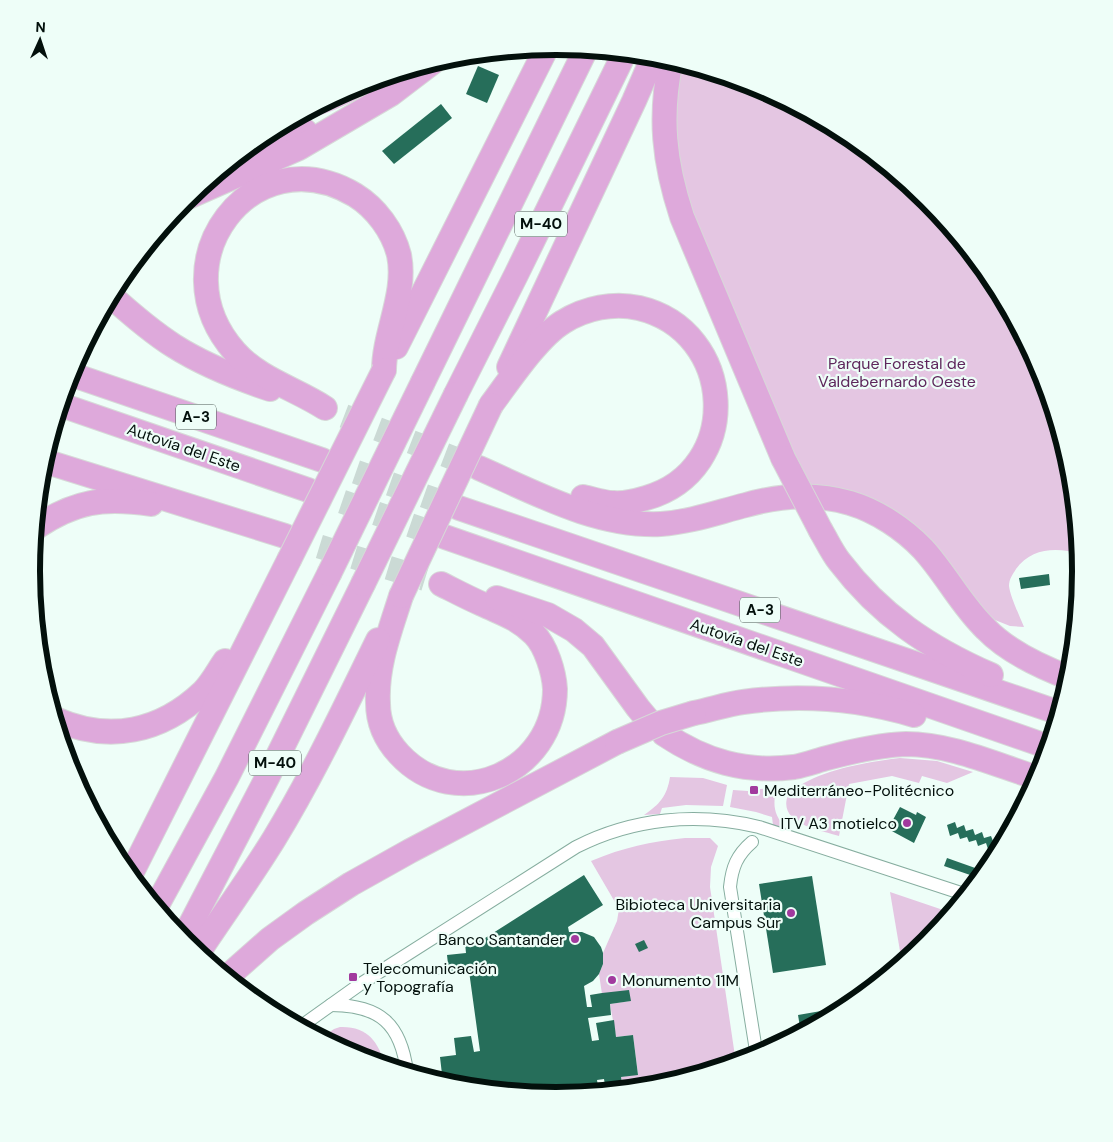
<svg xmlns="http://www.w3.org/2000/svg" width="1113" height="1142" font-family="'DM Sans',sans-serif">
<style>
.green{fill:#e4c6e2}
.building{fill:#266e5a}
.lines{fill:none;stroke-linecap:round;stroke-linejoin:round}
.motorway-tunnel{stroke:#cbdad5;stroke-width:24;stroke-dasharray:24 12;stroke-linecap:butt}
.minor-casing{stroke:#86ad9f;stroke-width:14}
.motorway-casing{stroke:#d7d9d8;stroke-width:26}
.minor{stroke:#fff;stroke-width:12}
.motorway{stroke:#dea9db;stroke-width:24}
.motorway-bridge-casing{stroke:#d7d9d8;stroke-width:26;stroke-linecap:butt}
.motorway-bridge{stroke:#dea9db;stroke-width:24}
.poi-dot{fill:#a13a9e;stroke:#eefef8;stroke-width:2}
.labels{text-anchor:middle;stroke-width:4.5;stroke-linejoin:round;paint-order:stroke}
.shield{fill:#eefef8;stroke:#4a5753;stroke-width:1}
.shield-label{font-size:15px;font-weight:bold;fill:#03100c}
.park-label{font-size:16px;fill:#5e275c;stroke:#eefef8}
.street-label{font-size:16px;fill:#03100c;stroke:#eefef8}
.poi-label{font-size:16px;fill:#03100c;stroke:#eefef8;text-anchor:start}
.rim{fill:none;stroke:#03100c;stroke-width:6}
</style>
<rect width="100%" height="100%" fill="#eefef8"/>
<g class="green">
<path d="M678,62l80,24 91,48 79,66 65,79 49,91 30,99 8,85c-23,-7 -49,-6 -64,15 -3,5 -7,10 -7,17 1,10 11,31 15,41l-14,-1 -15,-6 -18,-15 -26,-34 -143,-84 -115,-268 -14,-50 -6,-57z"/>
<path d="M397,73c-37,31 -84,46 -130,60l89,-47z"/>
<path d="M900,758l37,3 36,11 -26,11 -25,-7 -3,7 -27,-7 -43,8 -10,52c-19,-6 -62,-12 -51,-41 23,-24 79,-33 112,-37z"/>
<path d="M670,777l33,1 24,7 -4,21 -37,-1 -24,3 -2,6 -16,1c16,-11 23,-19 26,-38z"/>
<path d="M777,788c-5,16 -3,28 9,40l-13,-3 -1,-8 -16,-5 -26,-5 3,-17 15,1v3h12v-5z"/>
<path d="M685,838h25l8,8 -7,21 -1,20 26,176 -77,23 -36,4 -2,-13 17,-3 -5,-39 -17,2 -6,-33 20,-3 -28,-7 -3,-20 4,-10v-11l14,-32 2,-12 -28,-48c33,-14 59,-19 94,-23z"/>
<polygon points="890,892 952,913 928,943 902,963"/>
<path d="M340,1027c27,-1 38,14 45,38l-30,-9 -34,-18 13,-9z"/>
</g>
<g class="building">
<polygon points="478,66 499,75 487,103 466,94"/>
<polygon points="441,104 452,118 394,164 382,151"/>
<polygon points="1049,574 1050,585 1021,589 1019,578"/>
<polygon points="1079,590 1080,590 1076,625 1068,622"/>
<polygon points="900,807 916,815 917,812 926,817 914,843 888,829"/>
<polygon points="955,822 957,828 964,825 966,831 973,829 975,835 982,832 984,838 991,836 993,841 1000,839 1002,845 1003,844 999,851 997,852 995,847 988,849 986,843 978,846 976,840 969,842 967,837 960,839 958,833 950,836 947,825"/>
<polygon points="947,858 978,869 976,877 944,866"/>
<polygon points="584,875 603,905 568,927 569,932 582,932 594,937 601,947 603,953 603,964 599,974 593,981 584,986 587,1007 592,1007 590,995 602,993 629,990 631,1001 610,1004 611,1015 588,1018 592,1041 599,1040 596,1023 614,1020 616,1037 633,1035 638,1075 621,1077 623,1090 606,1091 604,1079 597,1080 599,1092 556,1096 454,1086 443,1083 440,1057 456,1055 454,1038 471,1036 474,1052 480,1051 469,971 430,976 448,964 447,955 466,953 465,943 482,940"/>
<polygon points="812,876 826,965 773,973 759,884"/>
<polygon points="644,940 648,948 639,952 635,944"/>
<polygon points="850,1006 848,1008 801,1033 798,1015"/>
</g>
<g class="lines">
<g class="motorway-tunnel">
<polyline points="344,416 479,468"/>
<polyline points="322,460 459,508"/>
<polyline points="308,490 445,537"/>
<polyline points="285,536 425,579"/>
</g>
<defs>
<g id="minor">
<path d="M752,842c-15,13 -20,25 -22,45l27,170"/>
<path d="M331,1005c49,0 70,19 76,67"/>
<path d="M300,1027l59,-42 217,-138c57,-29 121,-35 183,-20l208,68"/>
</g>
<g id="motorway">
<path d="M671,60c-12,57 -7,102 11,157l101,241"/>
<polyline points="246,150 305,131"/>
<polyline points="188,197 299,148 391,94 433,62"/>
<path d="M111,296c20,18 41,36 63,50 30,19 63,32 96,43"/>
<polyline points="396,347 547,47"/>
<polyline points="509,367 634,101 654,55"/>
<polyline points="70,374 322,460"/>
<polyline points="423,382 586,49"/>
<polyline points="456,394 516,275 625,52"/>
<polyline points="61,405 308,490"/>
<path d="M491,405c18,-24 47,-68 72,-83 22,-14 51,-20 76,-14 97,23 105,162 7,190 -10,3 -22,6 -33,5 -10,0 -20,-4 -30,-6"/>
<path d="M325,408c-29,-19 -66,-29 -90,-56 -79,-89 17,-218 120,-157 21,13 38,36 44,60 8,38 -15,78 -15,115"/>
<polyline points="44,461 285,536"/>
<path d="M479,468c57,25 118,59 182,56 30,-2 57,-12 85,-19 35,-10 69,-12 104,-2 27,8 54,26 73,46 23,25 38,56 63,80 22,23 55,38 84,49"/>
<polyline points="459,508 1060,713"/>
<path d="M35,528c40,-27 68,-31 116,-24"/>
<path d="M821,531c6,10 11,21 18,30 41,54 90,87 152,114"/>
<polyline points="445,537 1049,747"/>
<path d="M401,596c-11,35 -25,70 -23,107 0,19 8,37 21,51 57,62 156,18 156,-65 -1,-17 -9,-43 -21,-55 -18,-17 -31,-20 -52,-30 -14,-6 -27,-13 -41,-20"/>
<polyline points="497,598 548,615 574,630 593,646 638,708 648,720"/>
<path d="M694,713c16,-3 33,-9 49,-11 57,-8 117,-3 171,13"/>
<path d="M55,719c54,24 106,13 148,-27 9,-9 15,-21 22,-31"/>
<path d="M664,734c40,27 81,39 130,33 11,-2 22,-6 33,-9 26,-7 52,-13 79,-14 45,0 90,21 132,34"/>
<polyline points="130,876 289,560"/>
<polyline points="156,907 227,777 329,574"/>
<polyline points="183,939 268,776 363,584"/>
<path d="M198,953c25,-38 52,-75 76,-114 39,-64 71,-132 104,-199"/>
<polyline points="227,977 270,939 306,913 351,884 410,851 617,742"/>
</g>
</defs>
<use href="#minor" class="minor-casing"/>
<use href="#motorway" class="motorway-casing"/>
<use href="#minor" class="minor"/>
<use href="#motorway" class="motorway"/>
<defs>
<g id="motorway-bridge">
<polyline points="783,458 821,531"/>
<polyline points="289,560 384,370"/>
<polyline points="329,574 423,382"/>
<polyline points="363,584 456,394"/>
<polyline points="401,596 491,405"/>
<polyline points="617,742 661,723 694,713"/>
</g>
</defs>
<use href="#motorway-bridge" class="motorway-bridge-casing"/>
<use href="#motorway-bridge" class="motorway-bridge"/>
</g>
<g class="poi-dot">
<rect x="749" y="785" width="10" height="10" rx="2.5"/>
<circle cx="907" cy="823" r="5"/>
<circle cx="791" cy="913" r="5"/>
<circle cx="575" cy="939" r="5"/>
<rect x="348" y="972" width="10" height="10" rx="2.5"/>
<circle cx="612" cy="980" r="5"/>
</g>
<g class="labels">
<g class="shield">
<rect x="515" y="211.5" width="52" height="25" rx="4"/>
<rect x="176" y="404.5" width="40" height="25" rx="4"/>
<rect x="740" y="597.5" width="40" height="25" rx="4"/>
<rect x="249" y="750.5" width="52" height="25" rx="4"/>
</g>
<g class="shield-label">
<text x="541" y="229">M-40</text>
<text x="196" y="422">A-3</text>
<text x="760" y="615">A-3</text>
<text x="275" y="768">M-40</text>
</g>
<g class="park-label">
<text x="897" y="369">Parque Forestal de<tspan x="897" dy="18">Valdebernardo Oeste</tspan></text>
</g>
<g class="street-label">
<text transform="translate(184 447) rotate(19)" y="6">Autovía del Este</text>
<text transform="translate(747 642) rotate(19)" y="6">Autovía del Este</text>
</g>
<g class="poi-label">
<text x="764" y="796">Mediterráneo-Politécnico</text>
<text x="897" y="829" text-anchor="end">ITV A3 motielco</text>
<text x="781" y="910" text-anchor="end">Bibioteca Universitaria<tspan x="781" dy="18">Campus Sur</tspan></text>
<text x="565" y="945" text-anchor="end">Banco Santander</text>
<text x="363" y="974">Telecomunicación<tspan x="363" dy="18">y Topografía</tspan></text>
<text x="622" y="986">Monumento 11M</text>
</g>
</g>
<path d="M0 0H1113V1142H0ZM40 571a516 516 0 1 1 1032 0a516 516 0 1 1-1032 0Z" fill="#eefef8" fill-rule="evenodd"/>
<path class="rim" d="M40 571a516 516 0 1 1 1032 0a516 516 0 1 1-1032 0Z"/>
<g transform="translate(40 40) rotate(3)" stroke="#eefef8" stroke-width="4" paint-order="stroke">
<path d="M0-4L9 19L0 12L-9 19Z" fill="#03100c"/>
<text y="-8" font-size="14" font-weight="bold" text-anchor="middle" fill="#03100c">N</text>
</g>
</svg>
